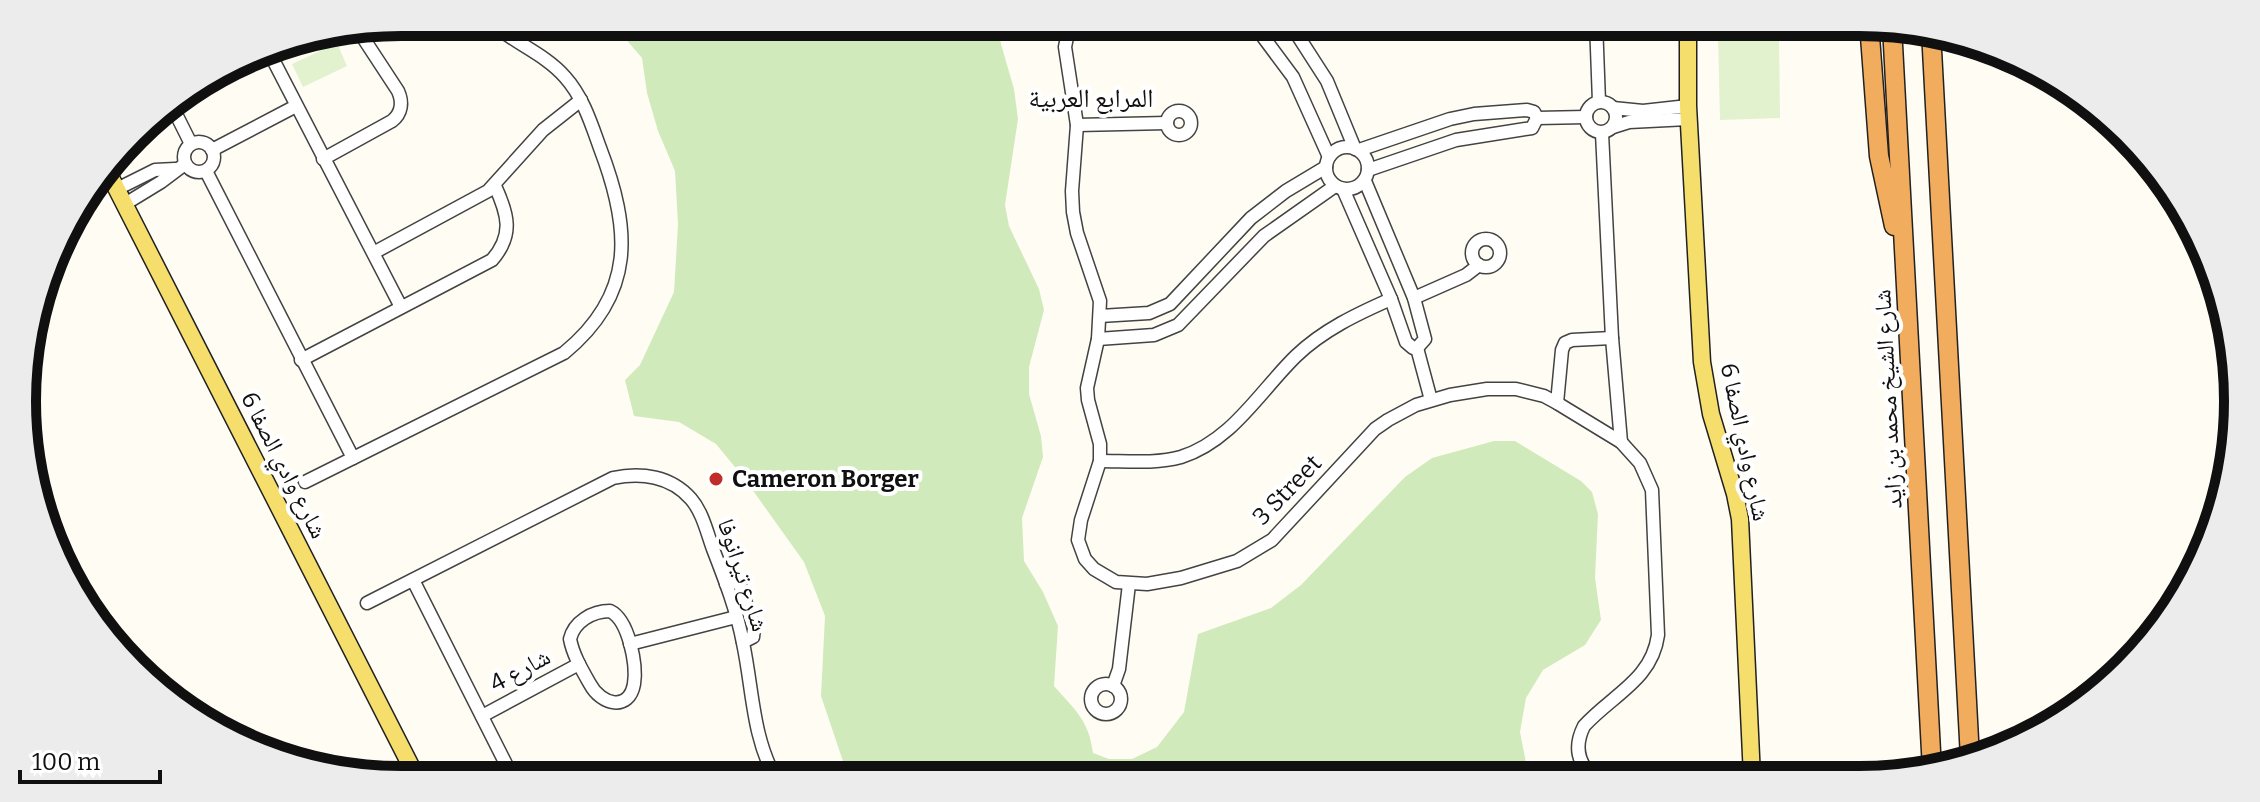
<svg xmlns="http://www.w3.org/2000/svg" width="2260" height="802" font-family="Bitter,'Noto Naskh Arabic',serif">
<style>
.green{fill:#d1eabc}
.pitch{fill:#e2f1ce}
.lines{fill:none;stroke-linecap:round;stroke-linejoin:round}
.minor-casing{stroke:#434343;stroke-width:15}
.major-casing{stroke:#212121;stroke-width:19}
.highway-casing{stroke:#212121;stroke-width:21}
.minor{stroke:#fff;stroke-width:12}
.major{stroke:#f6de6c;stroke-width:16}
.highway{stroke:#f2ac5e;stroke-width:18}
.poi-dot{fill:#bf2c29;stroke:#fff;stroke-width:3}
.labels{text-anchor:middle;stroke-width:8;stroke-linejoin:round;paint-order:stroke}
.street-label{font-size:24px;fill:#101010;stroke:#fff}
.poi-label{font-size:24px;font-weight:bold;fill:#101010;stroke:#fff;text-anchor:start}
.neighbourhood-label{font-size:26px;fill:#101010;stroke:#fff}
.rim{fill:none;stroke:#101010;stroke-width:10}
</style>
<rect width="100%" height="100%" fill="#fffdf3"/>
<path class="green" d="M611,22h387l3,22 13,45 4,30 -13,86 4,21 30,63 5,21 -15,57v27l12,42 2,21 -21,61 2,43 19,31 15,34 -4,60c21,24 35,34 39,67l16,6h23l25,-12 27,-35 14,-78 73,-26 30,-23 104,-108 27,-19 62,-17h21l66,40 11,11 6,22 -3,64 6,42 -16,25 -42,25 -17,28 -6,34 9,46 -680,1 -28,-83 4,-80 -21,-54 -60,-84 -28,-34 -37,-22 -45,-6 -9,-36 15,-15 34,-73 4,-68 -3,-53 -17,-40 -11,-38 -5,-35z"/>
<g class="pitch">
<polygon points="1718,34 1779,34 1780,118 1720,120"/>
<polygon points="337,43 347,66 303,87 292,64"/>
</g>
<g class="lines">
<defs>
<g id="minor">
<path d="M1076,22l-9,15 -2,10 12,78 -5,66 1,21 4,21 23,68 -2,38 -11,49 1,12 12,44v17l-19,59 -3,20 7,19 9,10 22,13 31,2 34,-6 56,-17 35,-21 103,-111 13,-9 28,-15 34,-10 37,-6h29l28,7 13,7 64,39 19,21 12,27 6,145c-6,45 -46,60 -74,91 -10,20 -7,37 10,51"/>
<polyline points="1252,22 1293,77 1329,157"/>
<polyline points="1289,22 1327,81 1355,149"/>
<polyline points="1596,22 1599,102"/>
<polyline points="267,48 401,307"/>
<circle cx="1601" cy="117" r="15"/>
<polyline points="171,104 191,144"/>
<polyline points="1613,108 1643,111 1688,106"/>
<circle cx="1179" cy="123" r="12"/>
<polyline points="1537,118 1586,117"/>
<polyline points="1077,125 1167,123"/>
<polyline points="1613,127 1629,122 1688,119"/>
<polyline points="1602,133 1612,338 1621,442"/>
<circle cx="199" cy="157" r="15"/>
<circle cx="1347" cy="168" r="21"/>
<polyline points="212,150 296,106"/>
<polyline points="1359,150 1450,119 1474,114 1527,110 1534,112 1537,118 1532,128 1456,140 1368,170"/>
<path d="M323,159l69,-38c10,-8 11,-19 6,-30l-40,-61"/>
<polyline points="206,171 353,458"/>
<polyline points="117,189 155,170 175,169"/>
<polyline points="1343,189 1391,299 1406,342 1413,348 1417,348 1425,339 1414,298 1365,181"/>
<polyline points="125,204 161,182 185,164"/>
<circle cx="1486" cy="253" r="14"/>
<polyline points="375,252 488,191 543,130 581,100"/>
<polyline points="1414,298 1466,275 1479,265"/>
<polyline points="1100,316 1149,313 1170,304 1251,218 1286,191 1326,167"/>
<polyline points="1098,339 1154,335 1178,325 1264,236 1335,186"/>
<polyline points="1417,348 1431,400"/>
<path d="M301,360l191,-100c22,-25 16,-46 3,-74"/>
<polyline points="1557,403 1562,350 1565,343 1572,340 1612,338"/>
<path d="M1100,461c26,0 56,3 81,-4 51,-16 79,-66 115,-101 27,-26 61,-42 95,-57"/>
<path d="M305,482l259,-129c72,-59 67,-124 36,-205 -9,-25 -17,-51 -35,-71 -21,-24 -52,-34 -74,-55"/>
<polyline points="413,580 514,780"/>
<polyline points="726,584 736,582 740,585 754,628 753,637 743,642"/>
<path d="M367,603l246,-125c28,-6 58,-2 78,21 12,14 16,34 22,50 12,31 24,62 30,94 10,47 9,93 33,136"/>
<path d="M610,611c19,9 27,54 24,73 -5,28 -33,21 -44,0 -8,-14 -17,-29 -20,-45 4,-17 22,-28 40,-28z"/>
<polyline points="630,644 736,617"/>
<circle cx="1106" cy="699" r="15"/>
<polyline points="1113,686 1119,669 1129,584"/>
<polyline points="482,716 579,664"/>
<polyline points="1704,777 1723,776"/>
<polyline points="747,779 770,768"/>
</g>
<g id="major">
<polyline points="1688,22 1688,106 1702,362 1711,414 1735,494 1740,519 1752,777"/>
<polyline points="108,172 418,780"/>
</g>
<g id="highway">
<polyline points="1869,23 1879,156 1894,226"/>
<polyline points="1892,26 1932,770"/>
<polyline points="1931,31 1970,758"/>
</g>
</defs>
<use href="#minor" class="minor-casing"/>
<use href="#major" class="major-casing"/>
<use href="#highway" class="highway-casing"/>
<use href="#minor" class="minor"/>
<use href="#major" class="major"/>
<use href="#highway" class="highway"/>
</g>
<circle class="poi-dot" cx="716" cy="479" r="8"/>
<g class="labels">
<g class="street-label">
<text transform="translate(1888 399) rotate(-93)" y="8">شارع الشيخ محمد بن زايد</text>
<text transform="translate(1745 442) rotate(78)" y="8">شارع وادي الصفا 6</text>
<text transform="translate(284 465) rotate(63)" y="8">شارع وادي الصفا 6</text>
<text transform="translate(1287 490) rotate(-46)" y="8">3 Street</text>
<text transform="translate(743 575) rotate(72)" y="8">شارع تيرانوفا</text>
<text transform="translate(520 670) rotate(-28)" y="8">شارع 4</text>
</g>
<g class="poi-label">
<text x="732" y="487">Cameron Borger</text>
</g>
<g class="neighbourhood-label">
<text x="1091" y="107">المرابع العربية</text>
</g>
</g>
<path d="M0 0H2260V802H0ZM401 36H1859A365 365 0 0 1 2224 401V401A365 365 0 0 1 1859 766H401A365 365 0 0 1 36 401V401A365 365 0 0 1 401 36Z" fill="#ececec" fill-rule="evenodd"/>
<path class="rim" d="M401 36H1859A365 365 0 0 1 2224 401V401A365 365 0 0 1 1859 766H401A365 365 0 0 1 36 401V401A365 365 0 0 1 401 36Z"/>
<path d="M20 770v12h140v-12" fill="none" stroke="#101010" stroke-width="4"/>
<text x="32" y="770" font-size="24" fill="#101010" stroke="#ffffff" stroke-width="6" paint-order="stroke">100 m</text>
</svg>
